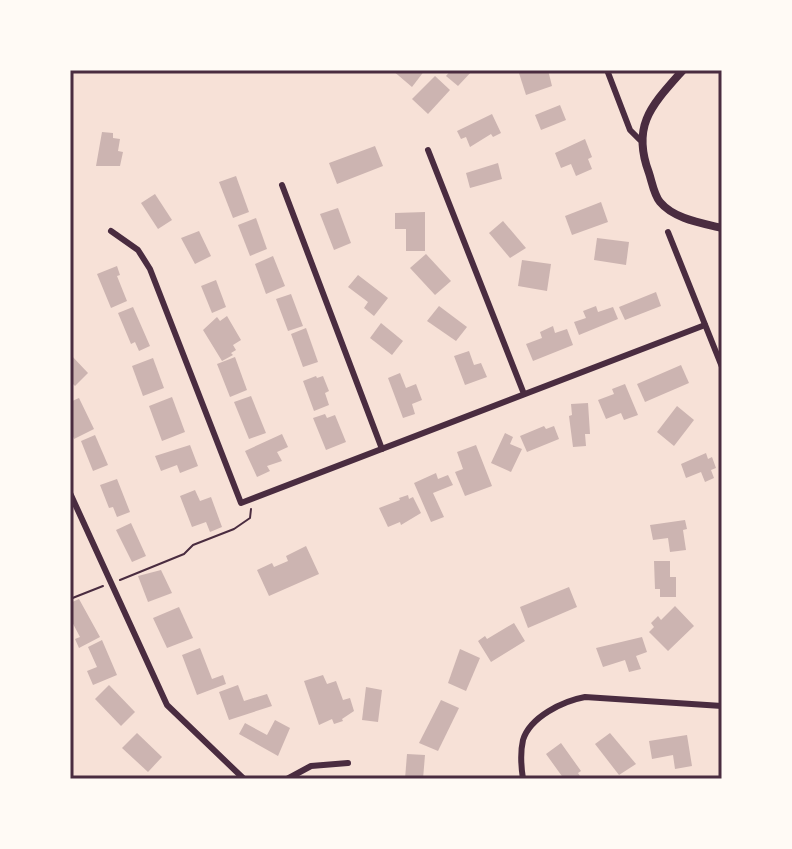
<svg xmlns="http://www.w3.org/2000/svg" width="792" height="849" font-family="Ubuntu,sans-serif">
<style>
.building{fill:#ccb4b1}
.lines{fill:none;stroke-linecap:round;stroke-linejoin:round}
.path{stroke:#4a2c40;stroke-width:2}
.minor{stroke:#4a2c40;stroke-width:6}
.secondary{stroke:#4a2c40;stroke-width:8}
.neatline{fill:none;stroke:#4a2c40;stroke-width:3}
</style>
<rect width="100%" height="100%" fill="#f7e1d7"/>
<g class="building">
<polygon points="392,70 425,70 412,87"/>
<polygon points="451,70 473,70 458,86 446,76"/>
<polygon points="518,70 548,70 552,86 526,95"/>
<polygon points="435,76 450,90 428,114 412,99"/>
<polygon points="560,105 566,120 541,130 535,115"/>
<polygon points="492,114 501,133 493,137 491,134 470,147 466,137 461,139 457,131"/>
<polygon points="102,132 113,133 113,138 120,139 118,151 123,152 120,166 96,166"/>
<polygon points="585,139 592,157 588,159 592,169 576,176 571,164 561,168 555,153"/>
<polygon points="375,146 383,166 337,184 329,163"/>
<polygon points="498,163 502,179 470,188 466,173"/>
<polygon points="236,176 249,212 233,218 219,182"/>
<polygon points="155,194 172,220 158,229 141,203"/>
<polygon points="601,202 608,222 572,235 565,216"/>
<polygon points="338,208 351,243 334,250 320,214"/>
<polygon points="425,212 425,251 406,251 406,229 395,229 395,213"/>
<polygon points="256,218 267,249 250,256 238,225"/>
<polygon points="503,221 526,248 510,258 489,233"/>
<polygon points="199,231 211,256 195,264 181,238"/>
<polygon points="597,238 629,242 626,265 594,260"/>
<polygon points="426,254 451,281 435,295 410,268"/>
<polygon points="273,256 285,286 266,294 255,264"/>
<polygon points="522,260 551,264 547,291 518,286"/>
<polygon points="117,266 120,275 117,276 127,301 111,308 97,274"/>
<polygon points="358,275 388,298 374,316 364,308 368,302 348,287"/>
<polygon points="216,280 226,307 212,313 201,286"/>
<polygon points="656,292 661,306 625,320 619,307"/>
<polygon points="291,294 303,326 288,331 276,299"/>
<polygon points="439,306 467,327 456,341 427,321"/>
<polygon points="596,306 598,312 613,307 618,319 579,335 574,322 586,318 583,311"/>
<polygon points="133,307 150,346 139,351 135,342 131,344 118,313"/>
<polygon points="227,316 241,340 233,345 236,350 231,353 233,355 222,361 203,330 217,317 220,321"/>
<polygon points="381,323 403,341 392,355 370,338"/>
<polygon points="553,326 555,333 567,329 573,345 533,361 526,344 542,338 540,332"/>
<polygon points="306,328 318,362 303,367 291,334"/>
<polygon points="469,351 474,365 481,363 487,377 465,385 454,356"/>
<polygon points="70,354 88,373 75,386 70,381"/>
<polygon points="235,357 247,390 230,397 217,364"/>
<polygon points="153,358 164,388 143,396 132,366"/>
<polygon points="681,365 689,383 645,402 637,384"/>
<polygon points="400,373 406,388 416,384 422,400 412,404 415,414 403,418 388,378"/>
<polygon points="316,376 317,378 323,376 329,391 325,393 329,405 314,411 303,381"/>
<polygon points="625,384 638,415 624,420 621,413 606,419 598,400 614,394 612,389"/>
<polygon points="251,396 266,433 249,439 234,402"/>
<polygon points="172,397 185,432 162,441 149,406"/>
<polygon points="79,398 94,429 74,439 70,429 72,422 70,402"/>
<polygon points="588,403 590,434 585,434 586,446 573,447 569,416 572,415 571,404"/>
<polygon points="677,406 694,420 674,446 657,432"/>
<polygon points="325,414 327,418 335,415 346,442 326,450 313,418"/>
<polygon points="544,426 546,429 554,426 559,439 527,452 520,436"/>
<polygon points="505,433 513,437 510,444 522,449 511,472 491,463"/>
<polygon points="282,434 288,447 277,452 282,461 267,466 270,471 257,477 245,451"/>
<polygon points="95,435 108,465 93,471 81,441"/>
<polygon points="190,445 198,466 180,473 177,465 161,471 155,456"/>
<polygon points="476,445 492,486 465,496 455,472 463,469 457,452"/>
<polygon points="706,453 708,459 712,457 716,468 711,470 714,478 705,482 701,472 686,478 681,464"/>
<polygon points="436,473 438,479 448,475 453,485 433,493 444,517 431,522 414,483"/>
<polygon points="117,479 130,512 117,517 113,507 109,508 100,485"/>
<polygon points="195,490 200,501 211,497 222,527 210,532 206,522 192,527 180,496"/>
<polygon points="408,495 409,499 413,497 421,513 401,525 400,522 388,527 379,508 400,500 399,498"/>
<polygon points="685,520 687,529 683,530 686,550 670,552 668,538 653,540 650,525"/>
<polygon points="131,523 146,556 132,562 116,530"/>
<polygon points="306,546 319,574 269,596 257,570 272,563 274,567 288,561 286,556"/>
<polygon points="654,561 670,561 670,577 676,577 676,597 660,597 660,589 655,589"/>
<polygon points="161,570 172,593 148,602 138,576"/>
<polygon points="569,587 577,607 528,628 520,607"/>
<polygon points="79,599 100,637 79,648 75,639 80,637 70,618 70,603"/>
<polygon points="675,606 694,626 668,651 649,632 654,627 651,623 658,616 661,620"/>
<polygon points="179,607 193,638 167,648 153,618"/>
<polygon points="514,623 525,641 491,662 478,641 485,636 487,639"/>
<polygon points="642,637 647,652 636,656 641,669 629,672 625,660 603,667 596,648"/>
<polygon points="102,640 117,675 93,685 87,671 97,667 88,647"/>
<polygon points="200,648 212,679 223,675 226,684 197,695 182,655"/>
<polygon points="460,649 480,658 466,691 448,683"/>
<polygon points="323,675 327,684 336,681 343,700 350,698 354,711 342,719 343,721 334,724 332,719 319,725 304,681"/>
<polygon points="109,685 135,712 121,726 95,699"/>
<polygon points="238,685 244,701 267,694 272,706 229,720 219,692"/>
<polygon points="366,687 382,690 378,722 362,720"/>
<polygon points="441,700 459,708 438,751 419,743"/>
<polygon points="275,720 290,728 278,756 239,734 245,723 267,735"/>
<polygon points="137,733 162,757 148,772 122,748"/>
<polygon points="610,733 636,764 619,775 595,744"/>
<polygon points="687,735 692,766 675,769 673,755 652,759 649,741"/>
<polygon points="561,743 581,771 578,773 582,779 564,779 546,754"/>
<polygon points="407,754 425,755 423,779 405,779"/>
</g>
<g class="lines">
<g class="path">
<polyline points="120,580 184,554 193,545 234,529 250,518 251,509"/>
<polyline points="70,599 103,586"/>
</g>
<g class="minor">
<polyline points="607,70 630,130 640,140"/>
<polyline points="428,150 524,394"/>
<polyline points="282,185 382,449"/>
<polyline points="111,231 138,250 150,269 241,503 705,325"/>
<polyline points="668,232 722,367"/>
<polyline points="70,493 167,705 244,779"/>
<polyline points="287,779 311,766 348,763"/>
<path d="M523,779c-2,-13 -3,-26 0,-39 7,-23 40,-39 62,-43l137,9"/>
</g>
<path class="secondary" d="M683,70c-31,35 -52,55 -34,103 3,9 5,22 11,29 14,17 42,21 62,26"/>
</g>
<rect width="792" height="849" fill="none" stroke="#fffaf5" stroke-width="144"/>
<rect x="72" y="72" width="648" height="705" class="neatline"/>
</svg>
